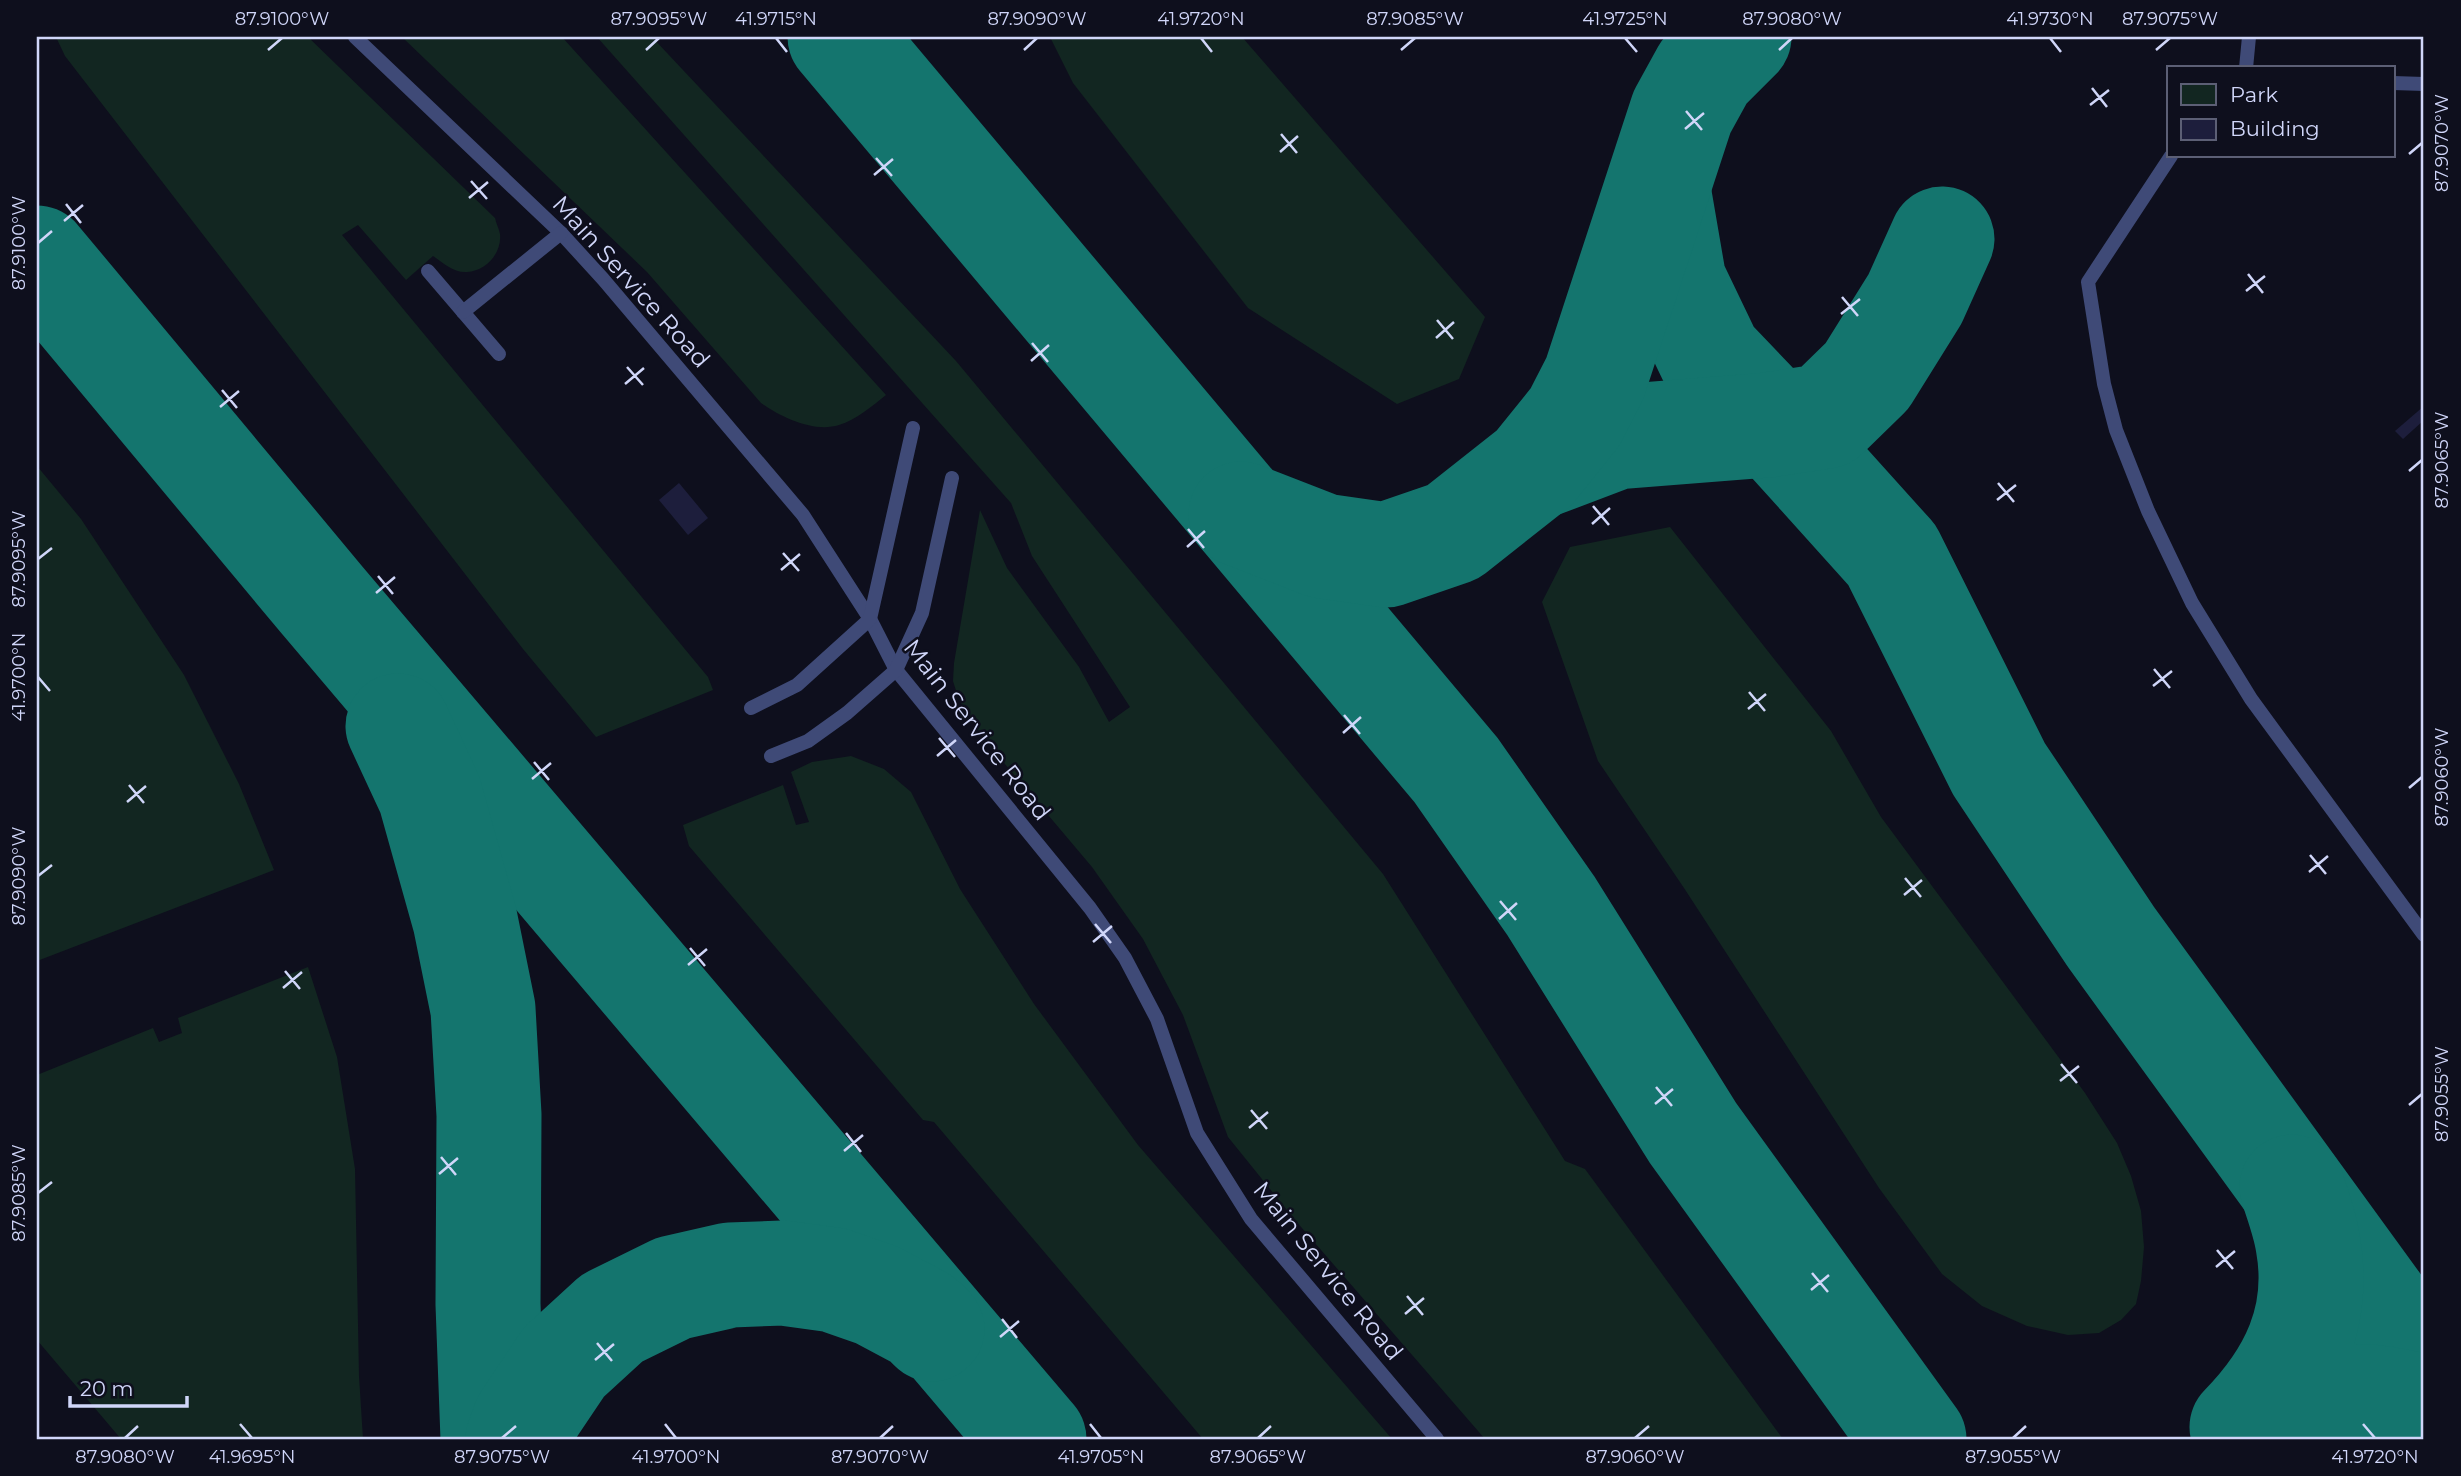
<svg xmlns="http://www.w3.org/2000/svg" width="2461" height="1476" font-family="Montserrat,sans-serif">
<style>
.green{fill:#122621}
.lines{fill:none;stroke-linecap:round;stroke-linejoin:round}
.taxiway{stroke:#14756e;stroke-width:105}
.building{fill:#1d1e3c}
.service{stroke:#3f4a77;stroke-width:14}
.ticks{fill:none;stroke:#d0d6f9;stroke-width:2.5}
.labels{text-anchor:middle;stroke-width:5;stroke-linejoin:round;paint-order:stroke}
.street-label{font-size:24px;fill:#d0d6f9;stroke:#0e0f1d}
.neatline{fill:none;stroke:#d0d6f9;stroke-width:2.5}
.ticks-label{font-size:18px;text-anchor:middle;fill:#d0d6f9}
</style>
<rect width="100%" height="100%" fill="#0e0f1d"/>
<g class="green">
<path d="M56,37h252l187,181c1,5 4,11 5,16 2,19 -14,37 -33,38 -13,1 -24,-9 -34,-16l-27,24 -48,-55 -16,10 366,442 5,13 -117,47 -73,-88 -458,-593z"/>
<path d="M402,37h160l324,358c-14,11 -30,25 -47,30 -25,8 -58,-8 -78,-22l-114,-131z"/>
<polygon points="597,37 652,37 956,361 1383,874 1565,1161 1585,1169 1783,1439 1485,1439 1295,1220 1228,1137 1183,1015 1143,939 1092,867 983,738 959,700 953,681 954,663 980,510 1007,568 1079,667 1109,722 1130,707 1032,556 1011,503"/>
<polygon points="1050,37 1242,37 1485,317 1459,379 1397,404 1248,308 1073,83"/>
<polygon points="37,466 81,519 184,675 239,784 274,870 37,961"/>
<polygon points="1670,527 1831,731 1881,817 2085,1093 2117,1143 2131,1176 2141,1211 2144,1247 2141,1281 2136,1304 2121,1320 2099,1333 2068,1335 2027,1326 1982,1306 1942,1274 1879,1188 1684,888 1598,761 1542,602 1570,547"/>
<polygon points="851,756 884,769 911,792 960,889 1034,1004 1138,1145 1392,1439 1203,1439 934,1122 923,1120 689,846 683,825 783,785 796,825 809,822 791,772 812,762"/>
<polygon points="308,967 337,1057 355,1169 359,1376 363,1439 121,1439 37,1340 37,1075 153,1028 159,1042 182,1033 178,1018"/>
</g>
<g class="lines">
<g class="taxiway">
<polyline points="840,37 1456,770 1551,906 1693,1133 1914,1439"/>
<polyline points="1658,189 1674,282 1710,357 1774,424 1892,555 1999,769 2111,937 2424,1368"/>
<polyline points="37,258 322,600 1034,1439"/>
<polyline points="1534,468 1616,437 1768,425 1826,416 1867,376 1915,299 1942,239"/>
<polyline points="1241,514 1323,546 1386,555 1453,532 1534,468 1575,417 1595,378 1682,112 1704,72 1739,37"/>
<polyline points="398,726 430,795 465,920 483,1009 489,1115 488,1304 493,1439"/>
<path d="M2292,1187c6,19 13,37 16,57 13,73 -16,132 -66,183 60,-31 117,-40 182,-19"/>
<polyline points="518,1439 525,1420 564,1362 612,1318 673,1288 730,1275 783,1273 834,1280 877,1295 922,1319 932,1329"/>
</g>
</g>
<g class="building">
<polygon points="2424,406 2424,420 2403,439 2395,431"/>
<polygon points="679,483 708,518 688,535 659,500"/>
</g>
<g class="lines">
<g class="service">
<polyline points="355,37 561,233 603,279 803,515 870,619 896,670 1090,908 1125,958 1157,1019 1197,1133 1251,1219 1437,1439"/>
<polyline points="2246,68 2249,37"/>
<polyline points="2393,83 2424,84"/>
<polyline points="2171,156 2088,282 2104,384 2116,430 2148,511 2192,603 2251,699 2424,935"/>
<polyline points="428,271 499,354"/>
<polyline points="463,312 561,233"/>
<polyline points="751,708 797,685 870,619 913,428"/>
<polyline points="771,756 808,741 847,713 896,670 922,613 952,478"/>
</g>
</g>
<path class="ticks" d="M776,38l11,14M1201,38l11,14M1625,38l12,14M2050,38l11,14M268,50l14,-12M646,50l13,-12M1024,50l13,-12M1401,50l14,-12M1779,50l13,-12M2156,50l14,-12M2092,88l15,19M2090,105l19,-15M1686,111l16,19M1685,129l19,-16M1281,134l16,19M1280,152l18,-16M2409,154l13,-11M876,158l16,18M874,175l19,-16M471,181l16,18M469,198l19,-16M66,204l15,19M64,221l19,-16M38,243l14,-12M2248,274l15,19M2246,291l19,-15M1842,297l16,19M1841,314l19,-15M1437,320l16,19M1436,338l18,-16M1032,343l16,19M1031,361l18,-16M627,367l16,18M625,384l19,-16M222,390l15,18M220,407l19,-16M2409,471l13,-11M1998,483l16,19M1997,500l19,-15M1593,506l16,19M1592,524l18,-16M1188,529l16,19M1187,547l18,-16M783,553l16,18M38,559l14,-11M781,570l19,-16M378,576l15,18M376,593l19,-16M2154,669l16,19M38,677l12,14M2153,686l19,-15M1749,692l16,19M1748,709l18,-15M1344,715l16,19M1343,733l18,-16M939,738l16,19M937,756l19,-16M534,762l15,18M532,779l19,-16M129,785l15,18M2409,788l13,-11M127,802l19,-16M2310,855l16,19M2309,872l19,-16M38,876l14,-11M1905,878l16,19M1904,895l18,-15M1500,901l16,19M1499,919l18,-16M1095,924l16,19M1093,942l19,-16M690,948l15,18M688,965l19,-16M285,971l15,18M283,988l19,-16M2061,1064l16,19M2060,1081l19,-15M1656,1087l16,19M1655,1104l18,-15M2409,1105l13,-11M1251,1110l16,19M1249,1128l19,-16M846,1133l15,19M844,1151l19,-16M441,1157l15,18M439,1174l19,-16M38,1193l14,-11M2217,1250l16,19M2216,1267l19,-16M1812,1273l16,19M1811,1290l18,-15M1407,1296l16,19M1405,1314l19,-16M1002,1319l15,19M1000,1337l19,-16M597,1343l15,18M595,1360l19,-16M240,1424l12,14M665,1424l11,14M1090,1424l11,14M2363,1424l12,14M125,1438l13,-12M502,1438l14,-12M880,1438l13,-12M1258,1438l13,-12M1635,1438l14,-12M2013,1438l13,-12"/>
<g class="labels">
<g class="street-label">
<text transform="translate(631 282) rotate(48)" y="8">Main Service Road</text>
<text transform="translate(977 730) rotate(52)" y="8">Main Service Road</text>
<text transform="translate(1328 1271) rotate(51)" y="8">Main Service Road</text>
</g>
</g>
<rect width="2461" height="1476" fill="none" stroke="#0e0f1d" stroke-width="77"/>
<rect x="2167" y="66" width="228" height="91" fill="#0e0f1d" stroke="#5c5f75" stroke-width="2"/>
<rect x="2181" y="84" width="35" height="21" fill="#122621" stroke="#5c5f75" stroke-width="2"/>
<text x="2230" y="102" font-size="21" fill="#d0d6f9">Park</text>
<rect x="2181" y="119" width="35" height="21" fill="#1d1e3c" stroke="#5c5f75" stroke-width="2"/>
<text x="2230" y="136" font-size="21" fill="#d0d6f9">Building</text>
<path d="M70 1396v10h117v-10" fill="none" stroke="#d0d6f9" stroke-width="3.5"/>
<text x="80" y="1396" font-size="21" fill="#d0d6f9" stroke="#0e0f1d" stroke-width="5" paint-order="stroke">20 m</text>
<rect x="38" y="38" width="2384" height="1400" class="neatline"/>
<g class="ticks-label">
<text x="282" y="25">87.9100°W</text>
<text x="659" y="25">87.9095°W</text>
<text x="776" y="25">41.9715°N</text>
<text x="1037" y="25">87.9090°W</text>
<text x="1201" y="25">41.9720°N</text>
<text x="1415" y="25">87.9085°W</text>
<text x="1625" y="25">41.9725°N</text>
<text x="1792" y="25">87.9080°W</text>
<text x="2050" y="25">41.9730°N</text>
<text x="2170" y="25">87.9075°W</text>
<text transform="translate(2442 143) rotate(-90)" y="6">87.9070°W</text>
<text transform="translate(19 243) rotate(-90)" y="6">87.9100°W</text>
<text transform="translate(2442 460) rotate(-90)" y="6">87.9065°W</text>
<text transform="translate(19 559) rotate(-90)" y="6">87.9095°W</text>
<text transform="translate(19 677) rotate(-90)" y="6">41.9700°N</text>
<text transform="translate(2442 777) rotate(-90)" y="6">87.9060°W</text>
<text transform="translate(19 876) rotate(-90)" y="6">87.9090°W</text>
<text transform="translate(2442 1094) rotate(-90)" y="6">87.9055°W</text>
<text transform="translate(19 1193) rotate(-90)" y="6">87.9085°W</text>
<text x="125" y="1463">87.9080°W</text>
<text x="252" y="1463">41.9695°N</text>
<text x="502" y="1463">87.9075°W</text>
<text x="676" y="1463">41.9700°N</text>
<text x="880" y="1463">87.9070°W</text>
<text x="1101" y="1463">41.9705°N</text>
<text x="1258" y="1463">87.9065°W</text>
<text x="1635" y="1463">87.9060°W</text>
<text x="2013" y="1463">87.9055°W</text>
<text x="2375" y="1463">41.9720°N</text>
</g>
</svg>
